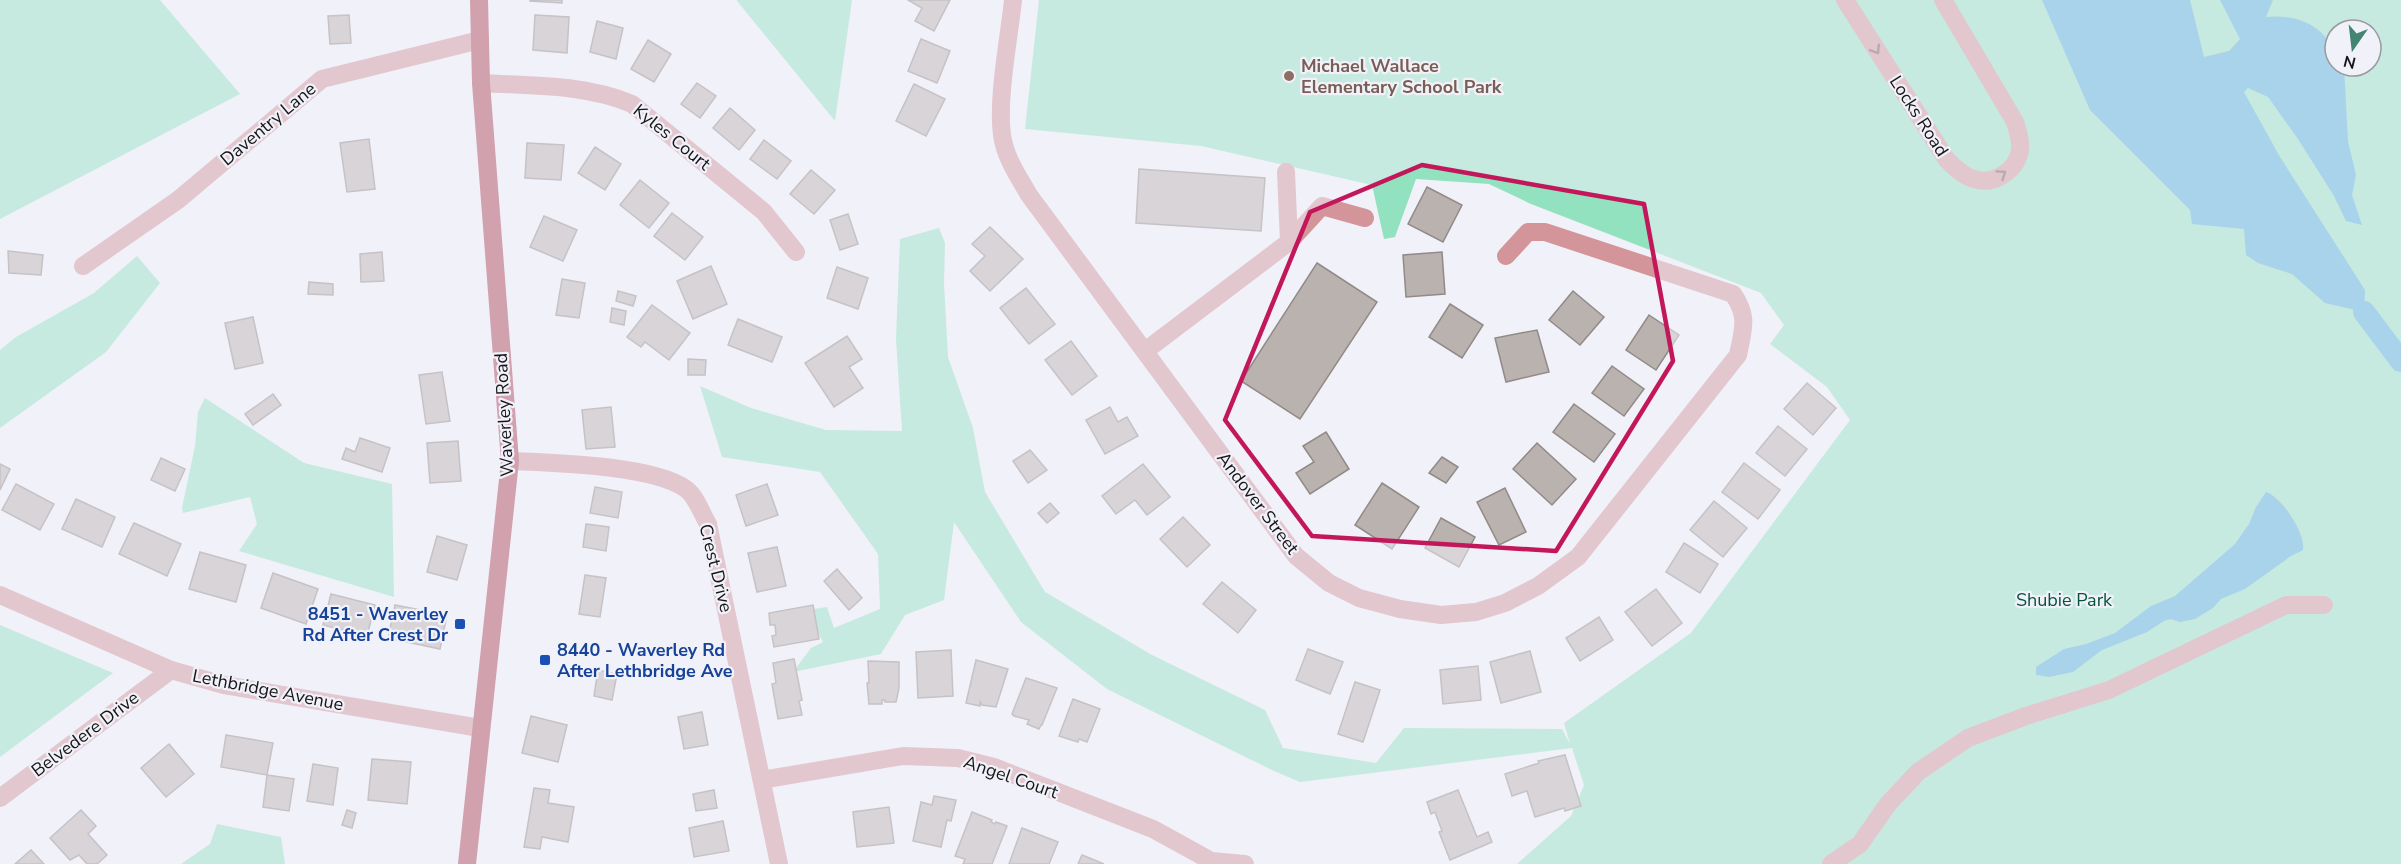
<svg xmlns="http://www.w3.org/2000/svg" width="2401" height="864" font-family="'Nunito Sans',sans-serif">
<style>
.green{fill:#93e2bf;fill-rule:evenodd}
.water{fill:#51b0d9}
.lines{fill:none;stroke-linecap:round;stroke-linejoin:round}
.canal{stroke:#51b0d9;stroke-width:22}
.building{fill:#bab2af;stroke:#928a87;stroke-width:1.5}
.minor{stroke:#d3949a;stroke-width:18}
.major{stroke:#ac4052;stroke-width:18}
.oneway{stroke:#745559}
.marked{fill:none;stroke:#c2185b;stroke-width:4.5;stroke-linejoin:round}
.education-dot{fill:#8d6e63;stroke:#f1f1f9;stroke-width:2}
.transit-dot{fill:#1a4fb4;stroke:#f1f1f9;stroke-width:2}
.labels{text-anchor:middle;stroke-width:4.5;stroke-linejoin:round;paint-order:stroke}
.education-label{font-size:18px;font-weight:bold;fill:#785e54;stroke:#f1f1f9;text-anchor:start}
.street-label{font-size:18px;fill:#161618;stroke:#f1f1f9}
.park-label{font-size:18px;fill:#04553b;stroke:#f1f1f9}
.transit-label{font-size:18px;font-weight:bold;fill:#164399;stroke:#f1f1f9;text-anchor:end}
</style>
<rect width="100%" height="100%" fill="#f1f1f9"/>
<g class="green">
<polygon points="0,0 160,0 240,94 0,219"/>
<polygon points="737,0 852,0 835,121 737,1"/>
<path d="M1039,0h1362v864h-884l54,-48 13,-31 -12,-37 -272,34 -26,-11 -167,-82 -86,-67 -67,-100 -10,78 -39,15 -24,39 -88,18 18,-24 12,-6 -16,-32 20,-3 7,21 46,-19 -2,-55 -58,-82 -98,-15 -22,-71 51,22 75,22 76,1 -6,-92 4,-100 39,-11 6,15 -1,40 4,74 25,71 12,64 60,100 107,63 113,55 18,38 93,15 28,-35 158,1 8,15 -6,-21 127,-90 159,-213 -23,-33 -57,-43 14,-19 -23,-32 -230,-89 -42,-20 -73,-5 -21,58 -11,2 -12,-54 -171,-39 -176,-17zM2335,30h36v36h-36z"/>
<polygon points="137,256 160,283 106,352 0,428 0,350 16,337 94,293"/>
<polygon points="205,398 304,463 392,484 394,597 239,551 257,524 250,497 183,513 182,508 195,446 198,412"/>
<polygon points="0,625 113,673 0,757"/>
<polygon points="217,824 281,837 285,864 181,864 210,844"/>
</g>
<g class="water">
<path d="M2042,0h148l14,57 25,-6 11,-12 -20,-39h53l-7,17c33,-4 69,12 69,49h9l4,75 8,34 -4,20 10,30 -16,-4 -12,-25 -36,-57 -30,-42 -20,-9 -4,4 36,65 85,133 -1,22 -39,-9 -33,-29 -34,-11 -12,-8 -2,-26 -52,-5 -2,-14 -100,-100z"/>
<path d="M2266,492c16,5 40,42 37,58l-12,6 -46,33 -24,10 -8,9 -18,11 -15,3 -9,-3 -7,2 -17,11 -45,18 -29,22 -24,5 -13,-2v-8l28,-18 22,-5 29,-11 36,-27 24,-10 60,-52 14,-20 7,-17z"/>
</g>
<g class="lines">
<polyline class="canal" points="2364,312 2401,361"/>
</g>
<g class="building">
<polygon points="530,0 562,0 562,3 530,1"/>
<polygon points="908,0 950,0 934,31 915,21 922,8"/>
<polygon points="349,15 351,43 330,44 328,16"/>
<polygon points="535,15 569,17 567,53 533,50"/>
<polygon points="597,21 623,28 616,59 590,52"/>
<polygon points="921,39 950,51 937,83 908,71"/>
<polygon points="648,40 671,54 654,82 631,69"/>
<polygon points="697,83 716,96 700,118 681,104"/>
<polygon points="914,84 945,99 926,136 896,121"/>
<polygon points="730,108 755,130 739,150 713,128"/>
<polygon points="369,139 375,189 347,192 340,143"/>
<polygon points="764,140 791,161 777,179 750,159"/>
<polygon points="527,143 564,145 561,180 525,178"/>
<polygon points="595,147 621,164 605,190 578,173"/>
<polygon points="1139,169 1265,178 1261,231 1136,223"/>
<polygon points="811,170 835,190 814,214 790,194"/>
<polygon points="640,180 669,203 649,228 620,205"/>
<polygon points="1427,187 1462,205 1443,242 1408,224"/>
<polygon points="672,213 703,237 685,260 654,236"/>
<polygon points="848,214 858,244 840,250 830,220"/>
<polygon points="544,216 577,230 563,261 530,247"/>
<polygon points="990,227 1023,259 990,291 970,271 985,256 972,244"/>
<polygon points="8,251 43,255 41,275 9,273"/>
<polygon points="382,252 384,281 361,282 360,254"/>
<polygon points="1442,252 1445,294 1406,297 1403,255"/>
<polygon points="1317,263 1377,302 1300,419 1241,381"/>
<polygon points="711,266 727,304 693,319 677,281"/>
<polygon points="837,267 868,278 858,309 827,298"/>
<polygon points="562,279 585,283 579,318 556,315"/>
<polygon points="309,282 333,284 333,295 308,294"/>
<polygon points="1026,288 1055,324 1029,344 1000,308"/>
<polygon points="618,291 636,296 633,306 616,301"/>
<polygon points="1573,291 1604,317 1580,345 1549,320"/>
<polygon points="1450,304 1483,325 1462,358 1429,337"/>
<polygon points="652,305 690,333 669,360 645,342 641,347 627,337"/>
<polygon points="612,308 626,311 624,325 610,322"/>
<polygon points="1649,315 1679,335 1656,370 1626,350"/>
<polygon points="253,317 263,363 235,369 225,323"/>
<polygon points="738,319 782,337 772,362 728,345"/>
<polygon points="1537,330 1549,372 1506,382 1495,338"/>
<polygon points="847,336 862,359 849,367 863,388 834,407 805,363"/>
<polygon points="1071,341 1097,376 1072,395 1045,360"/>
<polygon points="688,359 706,360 705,375 688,375"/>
<polygon points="1612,366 1644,389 1624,416 1592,393"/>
<polygon points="442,372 450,421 426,424 419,375"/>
<polygon points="1807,383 1836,408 1813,435 1784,409"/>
<polygon points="273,394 281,405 253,425 245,414"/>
<polygon points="1574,404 1615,434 1594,462 1553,432"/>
<polygon points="611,407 615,447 586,449 582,410"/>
<polygon points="1110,407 1118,422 1127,417 1138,436 1105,454 1086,420"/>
<polygon points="1778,426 1807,449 1785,476 1756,453"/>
<polygon points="1326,432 1349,469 1310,494 1296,473 1314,462 1303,446"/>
<polygon points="360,438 390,448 382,472 342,459 346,448 355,452"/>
<polygon points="458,441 461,481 430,483 427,443"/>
<polygon points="1537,443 1576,479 1552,505 1513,469"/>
<polygon points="1030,450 1047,470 1028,483 1013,461"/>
<polygon points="1442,457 1458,467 1446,483 1429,473"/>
<polygon points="161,458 185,469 175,491 151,480"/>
<polygon points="1744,463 1780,490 1758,519 1722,492"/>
<polygon points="0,464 10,469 0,490"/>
<polygon points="1143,464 1170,497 1147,515 1135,500 1116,514 1102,496"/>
<polygon points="1382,483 1419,507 1392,549 1355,525"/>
<polygon points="16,484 54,504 40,530 2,510"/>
<polygon points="767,484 778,515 746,526 736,495"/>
<polygon points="595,487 622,492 618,518 590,513"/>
<polygon points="1505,488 1526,532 1499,545 1477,502"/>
<polygon points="76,499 115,517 102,547 62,529"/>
<polygon points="1714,501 1747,528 1723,557 1690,530"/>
<polygon points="1050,503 1059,513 1047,523 1038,513"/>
<polygon points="1183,517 1210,545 1187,567 1160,539"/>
<polygon points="1441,518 1475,537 1459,567 1425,548"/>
<polygon points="134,523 181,544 167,576 119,554"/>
<polygon points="586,524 609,527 606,551 583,547"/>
<polygon points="437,536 467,545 457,580 427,572"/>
<polygon points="1684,543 1718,564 1700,593 1666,572"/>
<polygon points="777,547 786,586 757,592 748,553"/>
<polygon points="200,552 246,565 236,602 189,589"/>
<polygon points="837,569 862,598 849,610 824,581"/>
<polygon points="273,573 318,589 306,624 261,608"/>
<polygon points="585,575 606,578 600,617 579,614"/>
<polygon points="1222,582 1256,610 1238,633 1203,604"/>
<polygon points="1656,589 1682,623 1652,646 1625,612"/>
<polygon points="331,594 375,605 367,636 323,625"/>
<polygon points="395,605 447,615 440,649 388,638"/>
<polygon points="813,605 819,639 774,647 772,636 776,635 775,625 770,625 769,613"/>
<polygon points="1599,617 1613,640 1580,661 1566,638"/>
<polygon points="1308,649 1343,662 1330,694 1296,680"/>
<polygon points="951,650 953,696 918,698 916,652"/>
<polygon points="1530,651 1541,692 1501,703 1490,662"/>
<polygon points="794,659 802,700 799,701 802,715 778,719 772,684 776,683 773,663"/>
<polygon points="976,660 1008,669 996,707 982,705 980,702 980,706 966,703"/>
<polygon points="868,661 899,662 899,688 896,702 885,702 885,700 882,700 882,704 869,704 867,683 869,683"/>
<polygon points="1478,666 1481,700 1443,704 1440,670"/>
<polygon points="598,670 617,674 612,700 594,696"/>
<polygon points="1026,678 1057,688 1042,725 1041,725 1039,729 1027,724 1029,720 1014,716 1012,714"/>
<polygon points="1355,682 1380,690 1363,742 1338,734"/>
<polygon points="1073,699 1100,709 1087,742 1079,739 1078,742 1059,736"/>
<polygon points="702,712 708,745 684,749 678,717"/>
<polygon points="531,716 567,725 558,762 522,753"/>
<polygon points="226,735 273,743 267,775 221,767"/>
<polygon points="169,744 194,774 166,797 141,768"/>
<polygon points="1565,755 1581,806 1565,811 1564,808 1535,817 1527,791 1512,796 1505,774 1539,763 1538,761"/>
<polygon points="372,759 411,762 407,804 368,800"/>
<polygon points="313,764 338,768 333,805 307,801"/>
<polygon points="267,775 294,779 289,811 263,807"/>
<polygon points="534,788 550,790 548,803 574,807 568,842 542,837 540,849 524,847"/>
<polygon points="714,790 717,808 696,811 693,794"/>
<polygon points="1458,790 1477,837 1488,832 1492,842 1450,860 1439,832 1442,831 1435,812 1431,814 1427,802"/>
<polygon points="934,796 956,800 951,821 947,820 941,847 913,841 921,802 932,805"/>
<polygon points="889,807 894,843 857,847 853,812"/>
<polygon points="81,810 96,826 88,834 107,855 97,864 87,864 79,855 70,860 50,838"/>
<polygon points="347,810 356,813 352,828 342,825"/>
<polygon points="972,812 992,820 991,822 995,824 996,822 1007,826 992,864 963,864 965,859 955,856"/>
<polygon points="723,821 729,851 694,857 689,828"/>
<polygon points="1022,828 1058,842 1049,864 1009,864"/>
<polygon points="31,850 44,864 15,864"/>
<polygon points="1082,855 1104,864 1078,864"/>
</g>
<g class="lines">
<g class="minor">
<path d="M1013,0c-4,39 -16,98 -11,135 3,22 16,41 27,60l267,361 33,27 30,15 41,11 41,6 35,-3 29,-9 33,-17 40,-29 160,-202c5,-26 11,-38 -5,-61l-188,-62h-17l-22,24"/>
<path d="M1845,0l102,160c7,7 16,16 27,19 20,7 43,-9 46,-29 1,-10 -2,-19 -5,-28l-72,-122"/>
<path d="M481,83c50,3 105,1 151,21l132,108 32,40"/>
<polyline points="1289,242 1322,206 1365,218"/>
<polyline points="83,266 178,200 322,79 480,40"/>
<polyline points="1145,351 1289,242 1286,172"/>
<path d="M510,461c43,2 143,4 176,28 10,7 16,25 22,35l71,340"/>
<polyline points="0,595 171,670 224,685 480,728"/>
<polyline points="762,780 903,756 958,758 994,767 1153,829 1211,861 1245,864"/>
<polyline points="0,798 171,670"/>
<polyline points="1831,864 1860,844 1888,804 1918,772 1968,738 2026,716 2109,690 2286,605 2324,605"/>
</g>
<polyline class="major" points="467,864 510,461 481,83 479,0"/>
</g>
<defs><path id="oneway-chevron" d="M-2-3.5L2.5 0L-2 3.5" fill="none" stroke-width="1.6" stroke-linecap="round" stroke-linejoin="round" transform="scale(1.5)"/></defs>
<g class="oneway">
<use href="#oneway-chevron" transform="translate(1876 50) rotate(58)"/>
<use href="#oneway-chevron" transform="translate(2002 174) rotate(-34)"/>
</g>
<path d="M0 0H2401V864H0ZM1422,165l222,39 29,157 -117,190 -244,-15 -87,-116 85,-208z" fill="#f1f1f9" fill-opacity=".55" fill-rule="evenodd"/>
<path class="marked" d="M1422,165l222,39 29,157 -117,190 -244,-15 -87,-116 85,-208z"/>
<circle class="education-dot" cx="1289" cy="76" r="6"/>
<g class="transit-dot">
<rect x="454" y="618" width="12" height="12" rx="3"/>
<rect x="539" y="654" width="12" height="12" rx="3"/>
</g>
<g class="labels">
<g class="education-label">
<text x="1301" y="72">Michael Wallace<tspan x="1301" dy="21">Elementary School Park</tspan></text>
</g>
<g class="street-label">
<text transform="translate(1919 116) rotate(57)" y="6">Locks Road</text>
<text transform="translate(268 124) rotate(-40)" y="6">Daventry Lane</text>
<text transform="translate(672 137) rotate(39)" y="6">Kyles Court</text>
<text transform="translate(504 415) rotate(-93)" y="6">Waverley Road</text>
<text transform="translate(1258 503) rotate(53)" y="6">Andover Street</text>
<text transform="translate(716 568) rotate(76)" y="6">Crest Drive</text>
<text transform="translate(268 690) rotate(11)" y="6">Lethbridge Avenue</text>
<text transform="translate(85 734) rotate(-37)" y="6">Belvedere Drive</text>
<text transform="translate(1011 777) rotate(19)" y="6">Angel Court</text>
</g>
<g class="park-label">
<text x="2064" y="606">Shubie Park</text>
</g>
<g class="transit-label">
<text x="448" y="620">8451 - Waverley<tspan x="448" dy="21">Rd After Crest Dr</tspan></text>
<text x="557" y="656" text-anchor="start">8440 - Waverley Rd<tspan x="557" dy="21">After Lethbridge Ave</tspan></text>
</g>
</g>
<g transform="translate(2353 48) rotate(194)"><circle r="28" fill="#f1f1f9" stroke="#99999f" stroke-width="1.5"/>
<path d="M0-4.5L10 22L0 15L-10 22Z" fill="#438473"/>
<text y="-9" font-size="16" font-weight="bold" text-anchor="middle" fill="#161618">N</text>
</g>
</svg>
